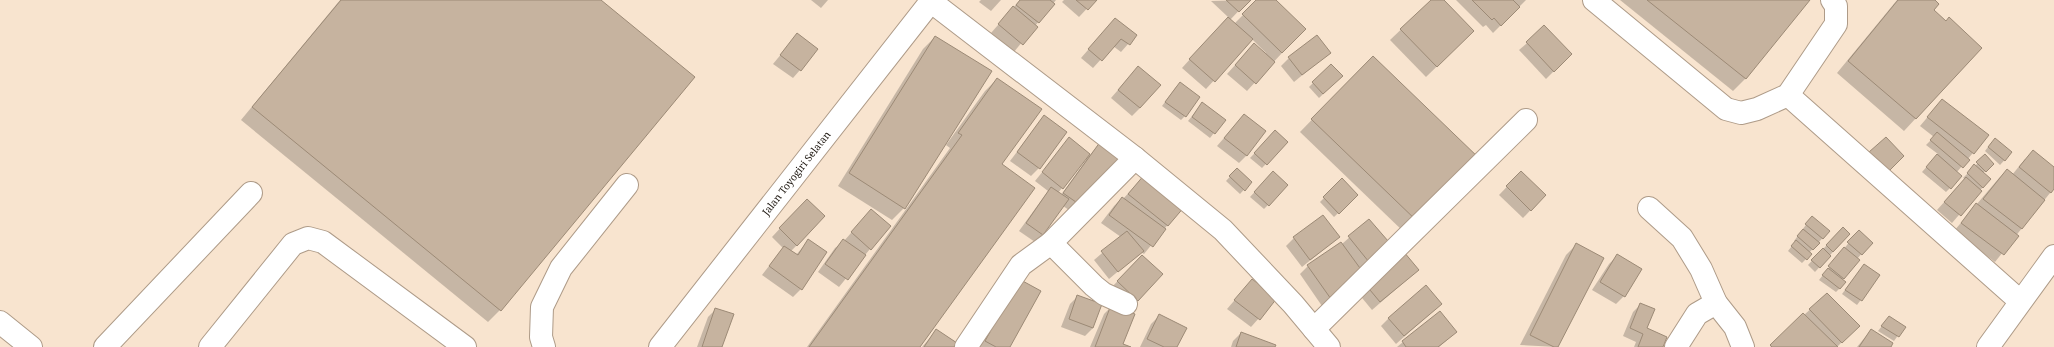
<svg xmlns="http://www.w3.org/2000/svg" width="2054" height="347" font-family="'Noto Serif',serif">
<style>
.shadow{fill:#0003;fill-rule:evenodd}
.building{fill:#c6b39f;stroke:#9c8a76}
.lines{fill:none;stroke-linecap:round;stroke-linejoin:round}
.minor-casing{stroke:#ae9b88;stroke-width:24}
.major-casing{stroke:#ae9b88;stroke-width:24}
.minor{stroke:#fff;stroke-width:22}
.major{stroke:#fff;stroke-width:22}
.labels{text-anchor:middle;stroke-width:3;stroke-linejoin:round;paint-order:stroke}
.street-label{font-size:10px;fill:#1c150e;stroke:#fff}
</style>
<rect width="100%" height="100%" fill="#f8e4cf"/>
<g class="shadow">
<polygon points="340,0 599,0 693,77 500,310 488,322 241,120"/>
<polygon points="811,0 828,0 821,8"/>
<polygon points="981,0 1001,0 991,11 979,2"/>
<polygon points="1020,0 1056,0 1014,52 991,33"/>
<polygon points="1064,0 1095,0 1079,17 1062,2"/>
<polygon points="1249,0 1230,20 1234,24 1258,0 1275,0 1304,29 1247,91 1227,74 1254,44 1265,54 1266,53 1252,39 1206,89 1182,68 1228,17 1211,1"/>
<polygon points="1432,0 1443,0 1463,41 1426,77 1390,40"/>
<polygon points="1456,0 1526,0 1493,33 1486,25 1483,27"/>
<polygon points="1620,0 1809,0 1745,79 1733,91"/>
<polygon points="1897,0 1933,0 1933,10 1946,22 1981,48 1904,131 1837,73"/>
<polygon points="1115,19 1136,35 1121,52 1113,46 1093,68 1081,58"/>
<polygon points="797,35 800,70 793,78 773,64"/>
<polygon points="935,37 904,208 892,220 838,186 923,49"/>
<polygon points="1527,43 1571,54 1546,79 1519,50"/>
<polygon points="1329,53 1294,82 1281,66 1289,58"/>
<polygon points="1331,65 1342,76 1319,98 1309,87"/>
<polygon points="1138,67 1140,108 1132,116 1111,98"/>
<polygon points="1361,69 1479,160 1406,234 1300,132"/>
<polygon points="997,79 1001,165 919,347 807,347 950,148 946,145 985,91"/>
<polygon points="1176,87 1185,116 1181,120 1162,106"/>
<polygon points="1942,100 1987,136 1957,172 1950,188 1946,192 1922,172 1938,154 1926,145 1934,137 1920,126"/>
<polygon points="1202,104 1224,120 1210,138 1188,121"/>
<polygon points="1244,115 1247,155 1239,163 1217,146"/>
<polygon points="1044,116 1039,168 1031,176 1010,161"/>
<polygon points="1271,136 1287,142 1262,168 1250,158"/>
<path d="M1069,139l21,16 13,-15 -28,74 -12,-8 -20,28 -8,8 -16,-11 29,-40 -13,-10zM1085,159l1,1 -25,35 -3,-2z"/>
<polygon points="1991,143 2011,153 2000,165 1985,151"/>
<polygon points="1985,156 1993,164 1983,173 1983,187 1952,223 1937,210 1965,179 1963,178"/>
<polygon points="2025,159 2054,168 2054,188 1995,262 1954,231 1999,178 2007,171 2012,175"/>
<polygon points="1237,169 1251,182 1240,194 1226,181"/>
<polygon points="1273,172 1287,185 1264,209 1250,197"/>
<polygon points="1521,172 1545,195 1523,218 1499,195"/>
<polygon points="1145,175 1183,206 1144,254 1141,252 1109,279 1094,260 1121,237 1101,223 1114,206 1122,198 1123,199"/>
<polygon points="1342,180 1357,195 1334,217 1320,202"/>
<polygon points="799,208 797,245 791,251 796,255 808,241 801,289 793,297 762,275 783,248 772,237"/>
<polygon points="864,218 870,249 839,287 818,272 835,248 844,241"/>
<polygon points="1369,220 1393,249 1322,306 1300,274 1308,266 1342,244"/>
<polygon points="1808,222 1829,231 1809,253 1810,255 1802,263 1788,251 1795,242 1794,241"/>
<polygon points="1843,228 1849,234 1815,272 1808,265"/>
<polygon points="1855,235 1871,243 1857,259 1858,260 1842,280 1840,288 1836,292 1819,280"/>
<polygon points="1339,237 1302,267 1286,246 1294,238"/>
<polygon points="1576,245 1557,347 1520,345 1566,255"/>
<polygon points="1142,256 1161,274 1129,308 1109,290"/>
<polygon points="1617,256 1624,296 1616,304 1592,290 1609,264"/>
<polygon points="1864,265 1879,276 1857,305 1842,294"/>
<polygon points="1418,270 1372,310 1358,293"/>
<polygon points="1252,280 1276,299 1251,327 1227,309"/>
<polygon points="1040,291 1009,347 979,347 975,336"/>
<polygon points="1827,294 1858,326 1837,347 1770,347 1803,314 1804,315"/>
<polygon points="1078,296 1093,328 1085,336 1061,327 1070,304"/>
<polygon points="1441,304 1396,344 1381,326 1389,318"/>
<polygon points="1641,304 1645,329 1662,347 1634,347 1636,342 1623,336 1633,312"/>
<polygon points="1112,306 1122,345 1128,347 1090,347 1104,314"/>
<polygon points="716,309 721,347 697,347 708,317"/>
<polygon points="1439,312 1455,332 1447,340 1439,347 1397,347"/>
<polygon points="1159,316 1176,347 1140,347 1151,324"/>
<polygon points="1889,317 1904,327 1894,341 1878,331"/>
<polygon points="1871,330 1890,347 1857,347"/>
<polygon points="936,331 953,347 922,347"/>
<polygon points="1241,333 1274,347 1231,347 1233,341"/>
</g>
<g class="building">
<polygon points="341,0 601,0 695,77 501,311 252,107"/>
<polygon points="1020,0 1050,0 1055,4 1039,23 1016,5"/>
<polygon points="1076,0 1097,0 1088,10"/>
<polygon points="1226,0 1251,0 1239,12"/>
<polygon points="1256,0 1276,0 1306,29 1282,53 1242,14"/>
<polygon points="1431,0 1444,0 1474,31 1437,67 1400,29"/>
<polygon points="1472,0 1513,0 1520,7 1501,26 1494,18 1492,20"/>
<polygon points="1647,0 1810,0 1746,79"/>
<polygon points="1898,0 1935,0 1939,4 1934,10 1946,21 1949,17 1982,48 1916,119 1848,61"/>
<polygon points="1013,6 1038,27 1023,45 998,24"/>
<polygon points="1228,17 1253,39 1215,82 1189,59"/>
<polygon points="1115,18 1137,35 1130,45 1121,39 1102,61 1088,49"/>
<polygon points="1544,25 1572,54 1554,72 1526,42"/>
<polygon points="797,33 818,49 801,71 780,55"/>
<polygon points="1317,35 1331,53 1302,75 1288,57"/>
<polygon points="935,36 992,71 905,209 849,173"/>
<polygon points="1254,43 1275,62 1256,84 1235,65"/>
<polygon points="1373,56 1481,160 1419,223 1311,119"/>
<polygon points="1331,64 1343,76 1323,94 1312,82"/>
<polygon points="1138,66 1161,85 1140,108 1118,90"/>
<polygon points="997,78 1042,109 1002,164 1035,188 920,347 809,347 962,135 958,133"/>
<polygon points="1180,82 1200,97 1186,117 1165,102"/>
<polygon points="1942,99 1989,135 1974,154 1927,117"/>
<polygon points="1202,102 1226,120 1215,134 1192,117"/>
<polygon points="1244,114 1266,131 1247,156 1224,138"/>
<polygon points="1044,115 1067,132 1040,169 1017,152"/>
<polygon points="1275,130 1288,142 1267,165 1254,153"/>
<polygon points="1937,132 1970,160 1963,168 1930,140"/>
<polygon points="1069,137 1090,154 1063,189 1042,172"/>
<polygon points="1886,137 1904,156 1888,172 1869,152"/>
<polygon points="1103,138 1123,153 1083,207 1063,193"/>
<polygon points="1995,138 2012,152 2005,161 1988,147"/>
<polygon points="2033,150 2054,167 2054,189 2051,193 2019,167"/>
<polygon points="1937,154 1962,176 1951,189 1926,167"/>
<polygon points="1985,154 1994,164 1986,172 1976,162"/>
<polygon points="1974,164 1991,179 1983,188 1967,173"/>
<polygon points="1237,168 1252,182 1245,191 1229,176"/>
<polygon points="2007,169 2045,200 2022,229 1983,199"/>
<polygon points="1273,171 1288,185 1269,206 1254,192"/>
<polygon points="1521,171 1546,195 1531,211 1506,186"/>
<polygon points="1145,174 1185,206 1168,226 1128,194"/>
<polygon points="1966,177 1982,191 1961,216 1944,202"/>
<polygon points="1342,178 1358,195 1339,214 1323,197"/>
<polygon points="1051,187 1069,199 1043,235 1026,223"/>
<polygon points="1122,197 1166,229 1153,247 1109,215"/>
<polygon points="807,199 825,216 797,246 779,228"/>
<polygon points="1976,203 2019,236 2004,255 1961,223"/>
<polygon points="871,209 891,226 871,250 851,232"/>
<polygon points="1323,215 1340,237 1310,260 1293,237"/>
<polygon points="1812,216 1830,231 1823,239 1805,224"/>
<polygon points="1369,219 1395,249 1373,267 1348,236"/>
<polygon points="1843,227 1850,234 1833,252 1826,245"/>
<polygon points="1803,229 1820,243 1813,250 1797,236"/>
<polygon points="1859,230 1873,243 1862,255 1847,242"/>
<polygon points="1127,231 1144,251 1118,272 1101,251"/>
<polygon points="808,239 827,252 802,290 769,266 784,246 798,255"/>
<polygon points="843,239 866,255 848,280 825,264"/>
<polygon points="1796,240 1812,254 1807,260 1791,246"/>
<polygon points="1341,242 1365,275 1331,299 1307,265"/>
<polygon points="1576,243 1604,258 1558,347 1554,347 1530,335"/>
<polygon points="1844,247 1860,260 1844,279 1828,266"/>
<polygon points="1823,248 1831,256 1820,268 1811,260"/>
<polygon points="1404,252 1419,270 1380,302 1365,284"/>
<polygon points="1617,254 1642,269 1625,297 1600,282"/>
<polygon points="1142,255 1163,274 1138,301 1117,281"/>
<polygon points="1864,264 1880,275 1862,301 1845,290"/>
<polygon points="1828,268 1846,282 1840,289 1822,275"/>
<polygon points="1019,279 1041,291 1010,347 996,347 985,341 990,332 982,328"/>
<polygon points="1252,279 1277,298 1260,320 1234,300"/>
<polygon points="1426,285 1442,304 1404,336 1388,318"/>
<polygon points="1827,293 1860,326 1842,343 1809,309"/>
<polygon points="1077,295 1102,304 1093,328 1069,319"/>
<polygon points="1640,303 1655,309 1647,328 1667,337 1663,347 1638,347 1643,334 1630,328"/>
<polygon points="1111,305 1135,314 1123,344 1131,347 1095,347"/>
<polygon points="715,308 734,314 722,347 702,347"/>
<polygon points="1440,311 1457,332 1438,347 1406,347 1402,341"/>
<polygon points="1803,313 1838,347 1772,347 1770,345"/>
<polygon points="1159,314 1187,328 1177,347 1164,347 1147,339"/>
<polygon points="1889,316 1906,327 1899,337 1881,326"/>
<polygon points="936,329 957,343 954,347 924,347"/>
<polygon points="1871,329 1893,343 1891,347 1859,347"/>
<polygon points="1241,332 1276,345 1275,347 1236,347"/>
</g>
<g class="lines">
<defs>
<g id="minor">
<polyline points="929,0 1135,158 1223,230 1293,304 1329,347"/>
<polyline points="1594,0 1726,109 1741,113 1757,109 1788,95 1836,24 1836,6 1832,0"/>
<polyline points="1788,95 2020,301"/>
<polyline points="1649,208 1682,238 1701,269 1716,303 1735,327 1743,347"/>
<polyline points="1126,304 1104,294 1094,286 1051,243 1135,158"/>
<polyline points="1314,329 1526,120"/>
<polyline points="105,347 251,193"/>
<polyline points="210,347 293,244 308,238 323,242 465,347"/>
<polyline points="544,347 541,337 542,307 561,268 627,185"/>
<polyline points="660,347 932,0"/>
<polyline points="966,347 1021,265 1051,243"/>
<polyline points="1676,347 1697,314 1716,303"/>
<polyline points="1988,347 2054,256"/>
</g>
<polyline id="major" points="0,322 31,347"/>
</defs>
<use href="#minor" class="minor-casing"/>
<use href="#major" class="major-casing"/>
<use href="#minor" class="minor"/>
<use href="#major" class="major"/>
</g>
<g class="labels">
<g class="street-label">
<text transform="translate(796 173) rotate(-52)" y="4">Jalan Toyogiri Selatan</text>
</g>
</g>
</svg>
